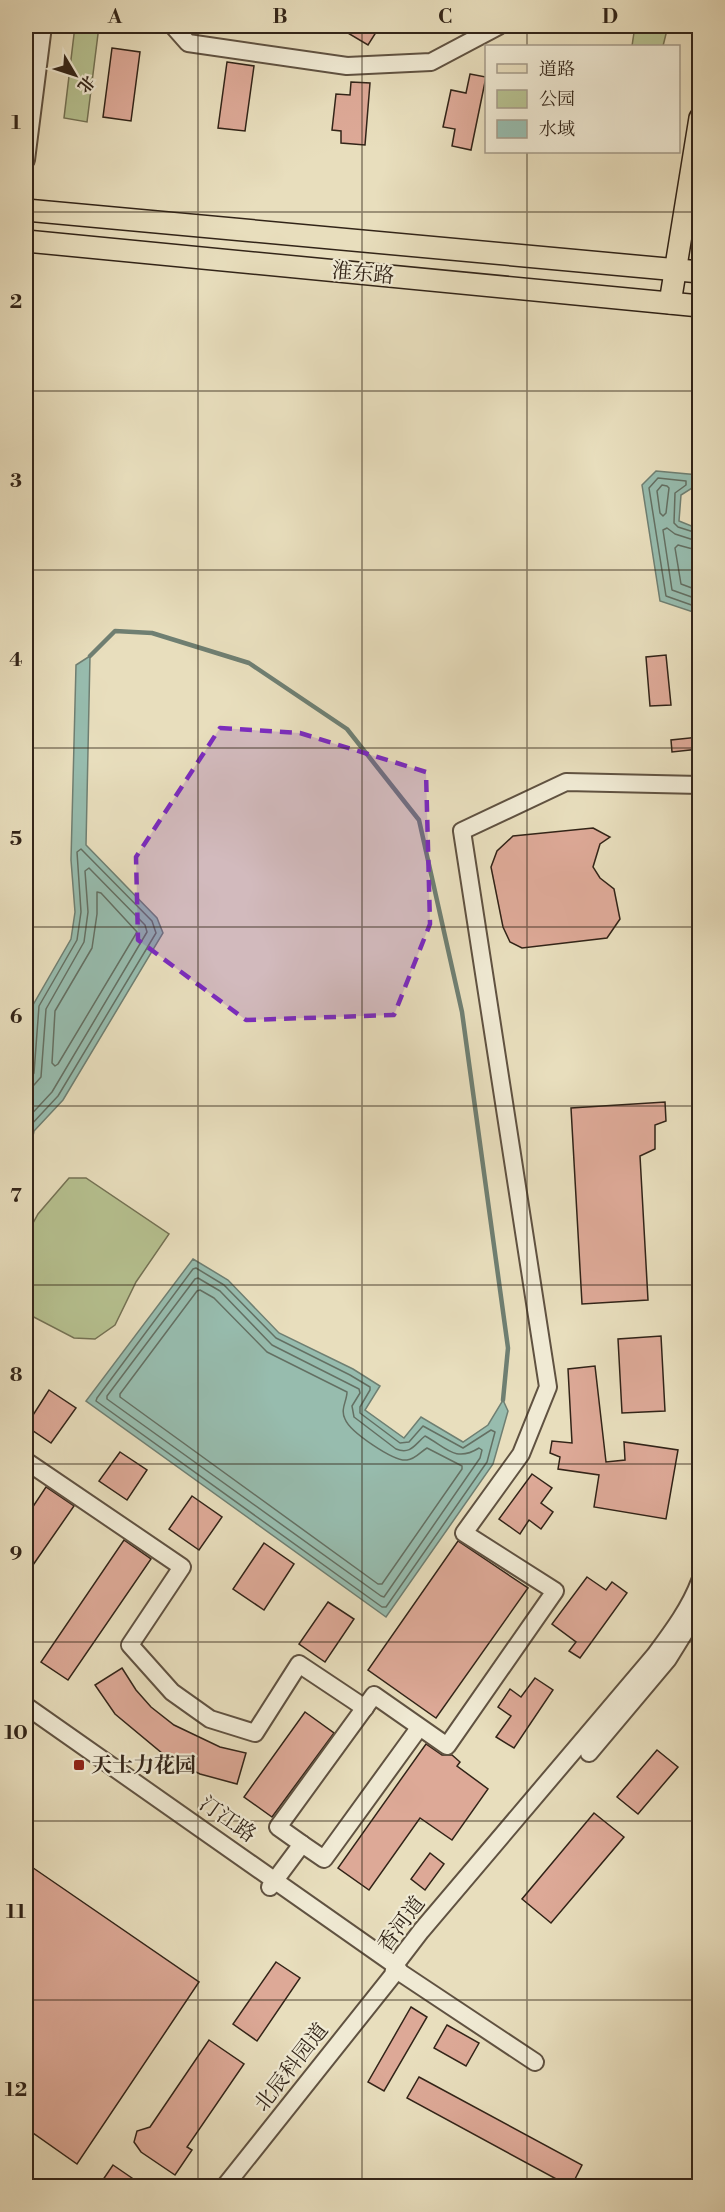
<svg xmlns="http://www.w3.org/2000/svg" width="725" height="2212" font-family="'Libre Bodoni','Noto Serif SC',serif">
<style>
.green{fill:#b6c190;stroke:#747254;stroke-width:1.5}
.water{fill:#97bcae;stroke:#6f7f72;stroke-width:1.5}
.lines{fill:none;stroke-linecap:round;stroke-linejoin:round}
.shore{stroke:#647063;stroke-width:1.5}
.stream{stroke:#6f7f72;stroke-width:4.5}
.building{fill:#dda997;stroke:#322418;stroke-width:1.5}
.minor-casing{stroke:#605241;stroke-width:20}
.major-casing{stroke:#322418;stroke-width:24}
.minor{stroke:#f0ead4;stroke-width:16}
.major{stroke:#e8debd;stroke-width:21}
.marked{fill:#7b2cbf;fill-opacity:0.2;stroke:#7b2cbf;stroke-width:4.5;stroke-dasharray:12 8;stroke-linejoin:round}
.grid{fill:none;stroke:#322418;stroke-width:1.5;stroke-opacity:0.55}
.poi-dot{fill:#8f2418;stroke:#f0ead4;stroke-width:2}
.labels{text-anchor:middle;stroke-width:4.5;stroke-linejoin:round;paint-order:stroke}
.street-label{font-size:21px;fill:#322418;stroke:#f0ead4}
.poi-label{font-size:21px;font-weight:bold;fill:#322418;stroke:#f0ead4;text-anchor:start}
.neatline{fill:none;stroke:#322418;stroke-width:2}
.grid-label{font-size:20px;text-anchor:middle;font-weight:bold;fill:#322418}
</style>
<rect width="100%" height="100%" fill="#e8debd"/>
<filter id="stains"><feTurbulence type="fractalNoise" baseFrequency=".00333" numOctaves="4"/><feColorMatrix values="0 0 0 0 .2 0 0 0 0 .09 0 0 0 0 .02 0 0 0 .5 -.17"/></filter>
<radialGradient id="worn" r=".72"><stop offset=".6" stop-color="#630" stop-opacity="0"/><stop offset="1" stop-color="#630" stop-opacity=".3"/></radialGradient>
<g class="green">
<polygon points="75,26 99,26 87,122 64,118"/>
<polygon points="635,26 668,26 663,46 632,46"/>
<polygon points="69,1178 86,1178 169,1234 136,1282 115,1325 95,1339 74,1338 26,1313 26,1236 38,1214"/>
</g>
<g class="water">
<polygon points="656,471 699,475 699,489 692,488 681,495 679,521 699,529 699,614 660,601 642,485"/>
<polygon points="90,656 86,845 157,918 163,933 63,1100 34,1131 28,1161 30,1184 26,1192 26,1095 31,1056 33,1005 71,939 75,912 71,860 76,665"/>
<polygon points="193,1259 228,1280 279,1333 353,1369 380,1386 365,1410 404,1438 421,1417 463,1442 488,1425 503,1400 508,1411 493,1464 386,1617 86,1401"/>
</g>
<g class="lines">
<g class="shore">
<polygon points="662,485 667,486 669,488 666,513 663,516 660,513 657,491"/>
<polyline points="700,534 678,527 674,523 675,493 686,485 686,481 658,478 649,488 666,596 700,608"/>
<polyline points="700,542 675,534 667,528 663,530 672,590 700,600"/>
<polyline points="700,551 678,545 675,548 681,584 700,591"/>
<polygon points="97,892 101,893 137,932 58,1064 55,1066 52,1063 55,1011 92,948 97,914"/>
<polyline points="26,1079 31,1078 34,1073 39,1006 77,940 81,912 77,852 81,849 152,921 156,933 58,1096 29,1127 26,1143"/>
<polyline points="26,1087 34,1085 41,1077 46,1009 84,942 88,912 85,871 89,868 145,925 147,932 52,1092 26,1120"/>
<polygon points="196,1268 224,1285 276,1338 350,1375 370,1387 370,1390 360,1407 360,1413 400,1443 409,1442 423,1426 463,1448 491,1430 495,1432 487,1462 386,1607 382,1607 96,1401 97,1398 193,1269"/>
<path d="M198,1278l22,13 52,54 87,44 1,4 -8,13 2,11 42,32c15,6 19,-5 29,-13 21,11 30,27 54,12l3,2 -2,8 -96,139 -3,-1 -274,-197v-3l88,-117z"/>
<path d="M200,1290l14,8 53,54 80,40c0,9 -7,17 -2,27 5,13 49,43 62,41 9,-1 13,-8 20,-12l35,18v3l-80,115h-4l-258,-187v-3l77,-103z"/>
</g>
<polyline class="stream" points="90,656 115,631 152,633 249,663 347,729 419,820 462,1012 508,1348 503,1400"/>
</g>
<g class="building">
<polygon points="336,26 380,26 368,45"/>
<polygon points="112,48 140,52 131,121 103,117"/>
<polygon points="227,62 254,66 245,131 218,128"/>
<polygon points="470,74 486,77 471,150 452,146 455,129 443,127 451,90 466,93"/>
<polygon points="351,82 370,83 365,145 341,143 341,131 332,130 336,94 350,95"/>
<polygon points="666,655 671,705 650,706 646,657"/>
<polygon points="699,737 699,749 672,752 671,740"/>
<polygon points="593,828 610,837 600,844 593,867 600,878 614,889 620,919 607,938 522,948 510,942 503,927 491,867 497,851 513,836"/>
<polygon points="665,1102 666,1121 655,1125 655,1149 640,1156 648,1300 582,1304 571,1108"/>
<polygon points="661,1336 665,1411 622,1413 618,1339"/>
<polygon points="595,1366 606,1462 625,1460 624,1442 678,1450 666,1519 594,1507 599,1475 558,1469 560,1457 550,1453 552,1441 572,1443 568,1369"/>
<polygon points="49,1390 76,1408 51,1443 26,1426"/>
<polygon points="120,1452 147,1470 127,1500 99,1481"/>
<polygon points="532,1474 552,1488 541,1503 553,1512 541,1529 529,1520 520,1534 499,1519"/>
<polygon points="46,1487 74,1506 26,1575 26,1517"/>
<polygon points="192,1496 222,1517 199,1550 169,1529"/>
<polygon points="124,1540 151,1559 68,1680 41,1662"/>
<polygon points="458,1541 528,1588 436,1718 368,1670"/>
<polygon points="264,1543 294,1564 264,1610 233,1589"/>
<polygon points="587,1577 606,1590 612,1582 627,1593 580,1658 569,1651 576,1642 552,1624"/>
<polygon points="328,1602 354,1619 325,1662 299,1644"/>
<polygon points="122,1668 136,1690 151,1707 174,1725 220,1747 246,1753 237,1784 200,1774 168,1758 115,1714 95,1685"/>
<polygon points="535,1678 553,1690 514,1748 496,1737 511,1716 498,1707 510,1689 521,1697"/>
<polygon points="305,1712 334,1733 272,1817 244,1797"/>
<polygon points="426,1744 442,1755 452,1755 460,1762 457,1766 488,1789 452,1840 420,1818 369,1890 338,1868"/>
<polygon points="657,1750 678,1767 638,1814 617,1797"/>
<polygon points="594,1813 624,1837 551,1923 522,1899"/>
<polygon points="430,1853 444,1864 425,1890 411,1879"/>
<polygon points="26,1863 199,1982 77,2164 26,2128 26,1985 33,1974 26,1969"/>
<polygon points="276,1962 300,1978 257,2041 233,2024"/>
<polygon points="411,2007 427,2017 384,2091 368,2082"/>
<polygon points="447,2025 479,2043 466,2066 434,2048"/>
<polygon points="209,2040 244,2064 187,2147 192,2150 175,2175 141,2152 134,2142 137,2131 150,2127"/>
<polygon points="419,2077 582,2165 571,2187 407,2098"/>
<polygon points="113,2165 145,2187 98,2187"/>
</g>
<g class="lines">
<defs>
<g id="minor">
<polyline points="173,26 188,43 347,66 431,62 499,26"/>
<polyline points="26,160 43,26"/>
<polyline points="26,1461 182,1567 130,1645 172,1692 210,1719 255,1733 299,1664 365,1708"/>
<polyline points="26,1706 395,1965 401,1973 535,2062"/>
<polyline points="589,1753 668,1659 699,1609"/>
<polyline points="302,1844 324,1859 419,1728"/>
<polyline points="270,1887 302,1844 278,1827 374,1695 447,1746 555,1591 464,1533 521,1454 548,1387 462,831 566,782 700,785"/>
<path d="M225,2186l168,-211 2,-10 26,-34 234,-276c17,-23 35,-47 45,-74"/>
</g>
<g id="major">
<polyline points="26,210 700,272"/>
<polyline points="26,241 700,306"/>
<polyline points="670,303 700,118"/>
</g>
</defs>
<use href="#minor" class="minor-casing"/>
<use href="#major" class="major-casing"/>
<use href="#minor" class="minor"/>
<use href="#major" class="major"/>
</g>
<path class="marked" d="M220,728l80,5 126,39 4,152 -36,91 -148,5 -108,-80 -2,-83z"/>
<path class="grid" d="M198,26v2160M362,26v2160M527,26v20M527,152v2034M26,212h674M26,391h674M26,570h674M26,748h674M26,927h674M26,1106h674M26,1285h674M26,1464h674M26,1642h674M26,1821h674M26,2000h674"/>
<rect class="poi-dot" x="73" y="1759" width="12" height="12" rx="3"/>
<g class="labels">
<g class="street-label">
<text transform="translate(363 273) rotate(5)" y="7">淮东路</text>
<text transform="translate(228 1819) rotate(35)" y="7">汀江路</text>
<text transform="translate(401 1924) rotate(-53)" y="7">香河道</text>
<text transform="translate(291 2067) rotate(-52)" y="7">北辰科园道</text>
</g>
<g class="poi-label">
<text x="91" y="1772">天士力花园</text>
</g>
</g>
<rect width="725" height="2212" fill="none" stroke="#e8debd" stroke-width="66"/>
<rect x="485" y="45" width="195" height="108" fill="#f0ead4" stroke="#a49b89" stroke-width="1.5"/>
<rect x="497" y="64" width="30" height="9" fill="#e8debd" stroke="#a49b89" stroke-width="1.5"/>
<text x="539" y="75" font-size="18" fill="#322418">道路</text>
<rect x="497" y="90" width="30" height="18" fill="#b6c190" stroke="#a49b89" stroke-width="1.5"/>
<text x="539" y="105" font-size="18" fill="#322418">公园</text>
<rect x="497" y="120" width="30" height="18" fill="#97bcae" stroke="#a49b89" stroke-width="1.5"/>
<text x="539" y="135" font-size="18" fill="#322418">水域</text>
<g transform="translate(75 75) rotate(129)" stroke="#f0ead4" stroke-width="4.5" paint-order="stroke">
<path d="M0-4.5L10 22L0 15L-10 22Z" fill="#322418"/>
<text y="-9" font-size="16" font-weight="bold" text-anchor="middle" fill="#322418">北</text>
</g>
<rect x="33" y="33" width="659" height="2146" class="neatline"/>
<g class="grid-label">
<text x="115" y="23">A</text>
<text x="280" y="23">B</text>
<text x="445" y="23">C</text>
<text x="610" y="23">D</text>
<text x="16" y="129">1</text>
<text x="16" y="308">2</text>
<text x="16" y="487">3</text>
<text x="16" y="666">4</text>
<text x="16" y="845">5</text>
<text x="16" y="1023">6</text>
<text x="16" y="1202">7</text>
<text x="16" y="1381">8</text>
<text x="16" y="1560">9</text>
<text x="16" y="1739">10</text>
<text x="16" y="1918">11</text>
<text x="16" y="2096">12</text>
</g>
<rect width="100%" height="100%" filter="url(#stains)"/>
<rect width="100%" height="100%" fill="url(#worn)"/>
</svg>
